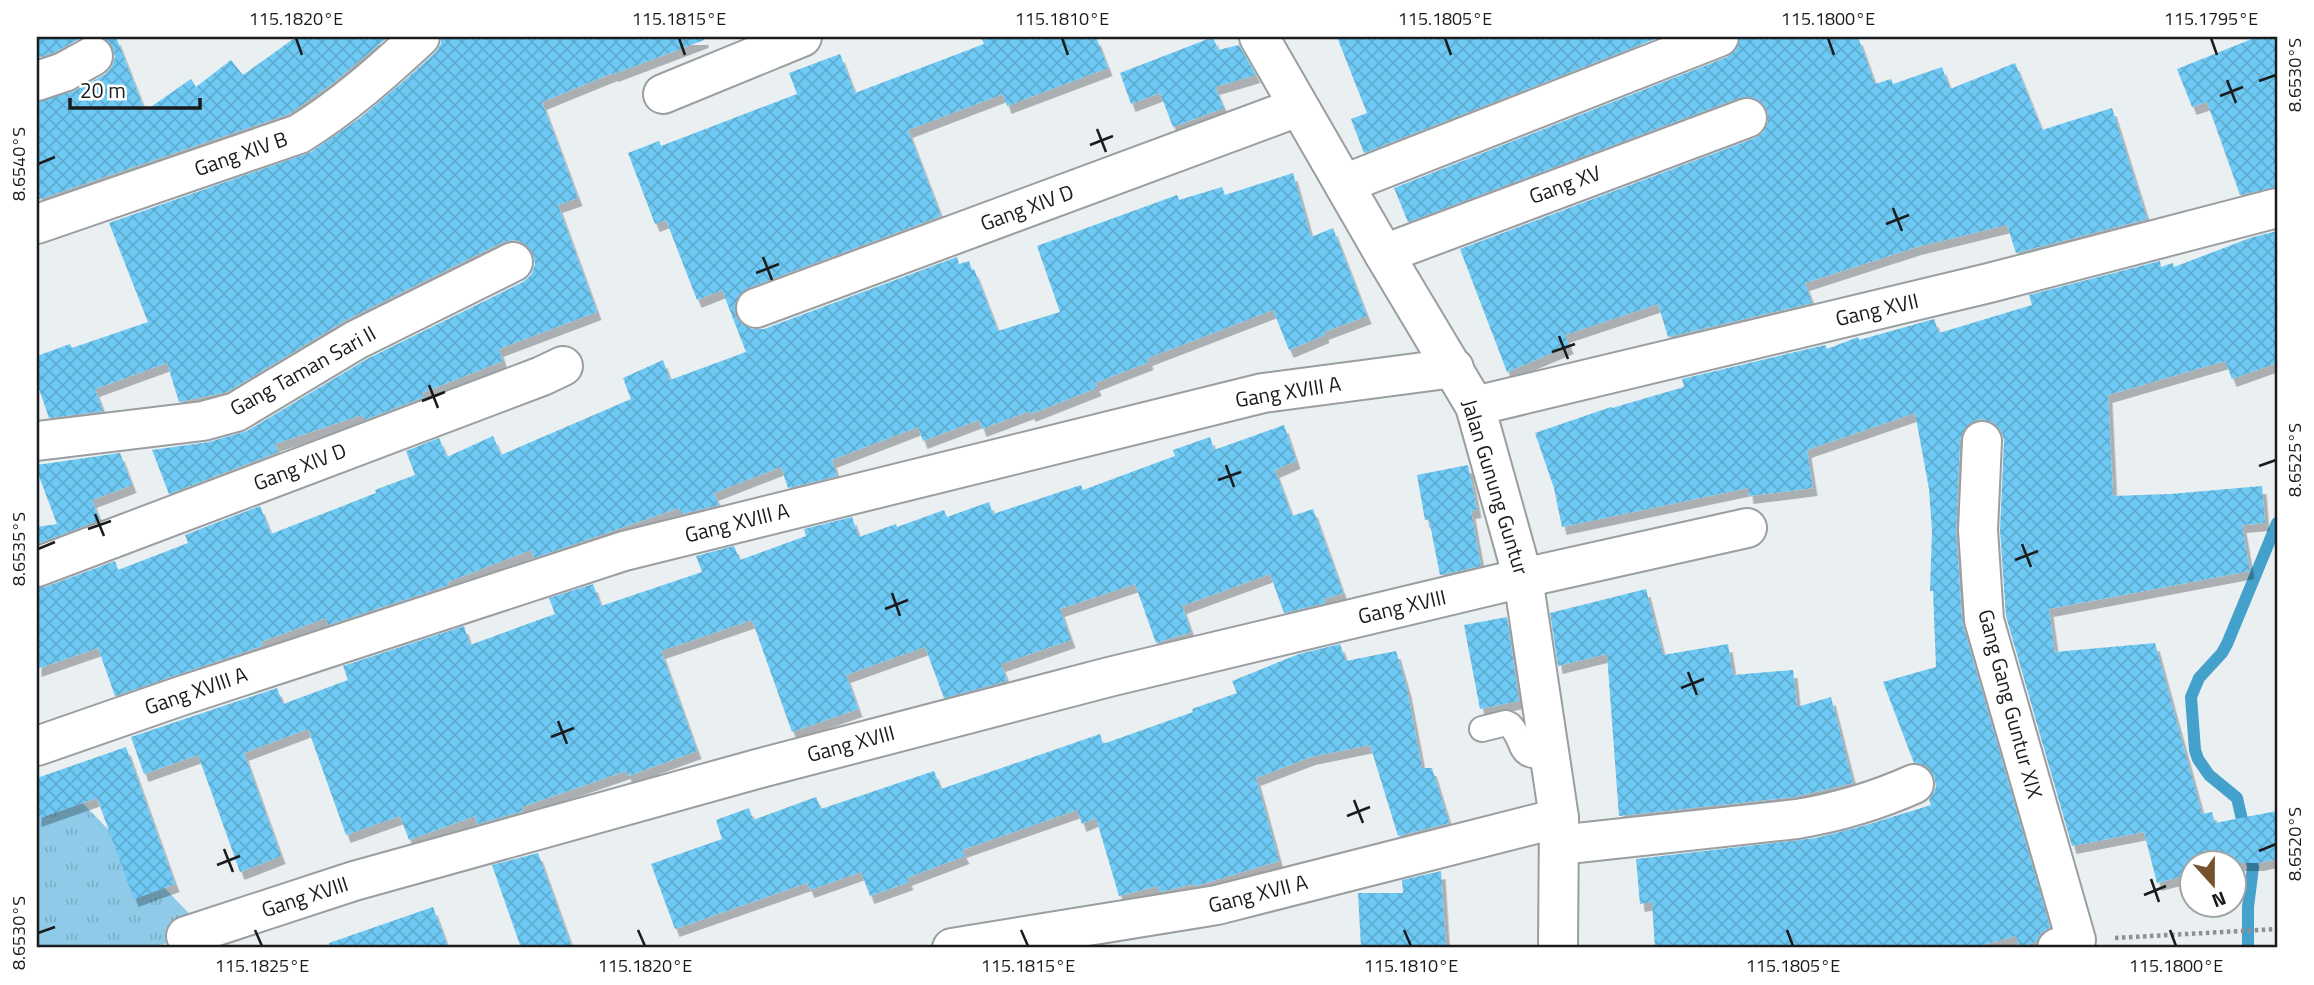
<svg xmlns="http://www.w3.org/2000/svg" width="2314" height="985" font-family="'Titillium Web',sans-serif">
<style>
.grass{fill:url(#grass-tufts)}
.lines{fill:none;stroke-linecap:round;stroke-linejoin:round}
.stream{stroke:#44a1cb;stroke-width:12}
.building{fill:url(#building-cross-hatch);filter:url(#shadow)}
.service-casing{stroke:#9a9ea0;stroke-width:28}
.minor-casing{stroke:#9a9ea0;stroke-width:42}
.path{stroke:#8d9192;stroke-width:4.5;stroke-dasharray:3.5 3.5;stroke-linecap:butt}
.service{stroke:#fff;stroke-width:24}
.minor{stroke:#fff;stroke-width:38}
.ticks{fill:none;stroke:#191b1c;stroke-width:2.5}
.labels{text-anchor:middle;stroke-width:5;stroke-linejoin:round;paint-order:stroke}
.street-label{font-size:21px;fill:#191b1c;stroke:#fff}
.neatline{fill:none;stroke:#191b1c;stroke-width:2.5}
.ticks-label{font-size:18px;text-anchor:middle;fill:#191b1c}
</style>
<defs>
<pattern id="grass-tufts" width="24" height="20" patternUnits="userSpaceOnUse" patternTransform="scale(1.75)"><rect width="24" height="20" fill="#8fcbe9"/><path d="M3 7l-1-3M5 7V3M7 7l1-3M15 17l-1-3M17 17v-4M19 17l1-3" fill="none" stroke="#7baec7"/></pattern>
<pattern id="building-cross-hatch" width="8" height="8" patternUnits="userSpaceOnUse" patternTransform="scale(1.75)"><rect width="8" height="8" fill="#6ec9f5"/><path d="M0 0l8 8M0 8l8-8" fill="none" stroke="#5facd1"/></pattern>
<filter id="shadow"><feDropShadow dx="4.5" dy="8" stdDeviation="0" flood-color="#0004"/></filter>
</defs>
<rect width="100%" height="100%" fill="#eaeff1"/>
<polygon class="grass" points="75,795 204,929 154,948 37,948 37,812"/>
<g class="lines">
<polyline class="stream" points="2248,948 2248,907 2253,867 2237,798 2209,775 2198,759 2195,750 2191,697 2199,678 2222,653 2227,644 2277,523"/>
</g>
<g class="building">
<polygon points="37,37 83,37 55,52 37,58"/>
<polygon points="103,37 116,37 145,111 191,79 196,87 231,60 243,75 296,37 388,37 333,83 289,114 37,200 37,102 74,91 104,75 111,68 115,57 112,46"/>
<polygon points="441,37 704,37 704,40 614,74 613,73 542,102 578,198 558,205 597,312 499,349 503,361 422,393 424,397 364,420 362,415 275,444 278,452 169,494 152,450 209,442 247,431 367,359 523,282 531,275 535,264 532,252 524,243 515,240 503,242 346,320 227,392 179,402 167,363 95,389 103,411 49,418 37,383 37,356 70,344 72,348 148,322 109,223 311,152 360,118 405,80 435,53 441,44"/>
<polygon points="981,37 1096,37 1108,68 1007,106 1003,94 908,130 941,216 748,288 739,295 735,304 735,315 742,324 752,329 764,329 957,257 959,264 969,261 972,270 974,269 998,331 1060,312 1037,246 1177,195 1179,200 1222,187 1225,195 1293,173 1311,237 1333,228 1367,316 1324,332 1325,335 1289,350 1273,310 1148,358 1149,362 1095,383 1097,388 1031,414 1030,411 982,429 979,420 923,441 918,427 832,460 837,476 788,488 781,467 714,493 719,505 681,514 679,508 534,558 531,550 448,582 449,585 328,625 326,618 261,642 262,646 115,696 98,648 37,669 37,588 45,587 115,561 118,570 188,543 185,535 260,506 271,534 376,493 375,490 415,475 406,451 439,438 447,457 493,436 501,455 631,399 623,378 663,360 670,380 746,352 722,290 697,300 666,220 655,224 628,153 659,141 661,146 797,94 789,73 840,54 855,93 984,44"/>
<polygon points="1213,37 1218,50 1239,45 1256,75 1215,87 1224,108 1173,127 1160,93 1131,104 1120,73"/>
<polygon points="1337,37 1660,37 1364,153 1351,119 1367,113"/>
<polygon points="1740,37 1858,37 1875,84 1891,79 1893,84 1942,67 1950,89 2015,63 2042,130 2112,108 2147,219 2016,253 2007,225 1917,247 1805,283 1812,303 1668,337 1658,304 1565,335 1569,346 1507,372 1460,249 1755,138 1763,132 1768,122 1767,110 1761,102 1751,97 1739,98 1408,222 1394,188 1727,57 1736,50"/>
<polygon points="2257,37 2277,37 2277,187 2240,195 2207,102 2192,107 2177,69"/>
<polygon points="2277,231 2277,363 2232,379 2225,361 2108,395 2113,496 2170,494 2262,486 2265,523 2242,525 2250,571 2049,609 2055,652 2155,643 2202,814 2212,812 2215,823 2277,811 2277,859 2259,863 2192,863 2192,874 2157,883 2144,832 2072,846 2006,616 2000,530 2004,441 2002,432 1994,423 1982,419 1973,421 1964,429 1960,440 1956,531 1962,622 2050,927 2040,934 2036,942 2019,947 2016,936 1972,948 1655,948 1652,902 1640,904 1636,859 1816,838 1863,826 1931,805 1929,800 1936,787 1934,776 1927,766 1914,763 1883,682 1936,667 1933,591 1930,591 1932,531 1929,489 1915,413 1807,450 1813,488 1749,496 1748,488 1562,527 1554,488 1535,433 1611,407 1612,408 1684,387 1682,379 1825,345 1827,349 1858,337 1859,340 1934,319 1939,333 2032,305 2029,295 2160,261 2161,267 2173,263 2174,267 2250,238"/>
<polygon points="1284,425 1296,461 1275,470 1292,516 1313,509 1343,593 1324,599 1325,603 1284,613 1270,574 1182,606 1191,632 1156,643 1135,584 1060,609 1071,640 1001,664 1007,681 944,698 925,647 846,675 858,709 792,732 752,620 661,651 697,751 628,776 626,771 522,807 523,811 477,824 475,816 409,840 400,816 346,835 308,729 244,753 281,856 240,872 198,755 144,774 131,737 277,688 283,704 348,680 343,666 464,626 470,645 555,614 549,598 593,584 601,606 702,572 696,556 734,546 740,560 806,536 804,529 852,517 859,537 896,524 897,527 944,510 947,517 989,502 993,514 1081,485 1083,490 1175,456 1173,450 1210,437 1214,450"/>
<polygon points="120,453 132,485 92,500 100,520 37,544 37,527 57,524 37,471 37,465"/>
<polygon points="1468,465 1477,510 1471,511 1481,566 1440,575 1429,519 1425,520 1417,475"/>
<polygon points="1646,589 1663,655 1728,644 1733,675 1793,670 1797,707 1831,697 1853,783 1794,797 1619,816 1607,654 1558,666 1550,613"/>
<polygon points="1507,617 1519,701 1480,709 1464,625"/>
<polygon points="1340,644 1346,661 1396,651 1407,689 1422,768 1432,768 1449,823 1398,836 1370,745 1311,757 1256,778 1279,861 1196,886 1194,884 1160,892 1158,886 1119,896 1096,818 1082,824 1077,810 962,850 965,856 907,878 909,882 870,896 861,872 810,890 807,883 675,929 651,864 722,839 716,820 749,808 753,820 816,797 821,809 934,771 941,789 1100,734 1103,744 1193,712 1192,709 1237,693 1232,681 1299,654"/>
<polygon points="126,747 175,884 134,899 97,798 37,819 37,778"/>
<polygon points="538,853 572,948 521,948 492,865"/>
<polygon points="1441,871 1446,948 1361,948 1358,893 1403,893 1402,880"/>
<polygon points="433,907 448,948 330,948 329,943"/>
</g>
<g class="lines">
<defs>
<path id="service" d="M1482,729l24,-6 4,2c18,20 4,33 40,31"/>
<g id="minor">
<polyline points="1259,37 1384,254 1475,406 1523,578 1559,818 1558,948"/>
<polyline points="37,81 64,72 93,56"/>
<polyline points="663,94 802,37"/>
<polyline points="1344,184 1719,37"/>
<path d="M37,224l262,-90c45,-28 82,-61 121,-97"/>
<polyline points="1384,254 1747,118"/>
<polyline points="756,308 1298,107"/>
<polyline points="1475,406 1989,283 2277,208"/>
<polyline points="37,441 203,421 236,412 356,340 513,262"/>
<polyline points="1982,441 1978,530 1984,620 2076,940 2057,948"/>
<polyline points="37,567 542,376 563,366"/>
<polyline points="37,746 178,697 624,551 1263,393 1454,368"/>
<path d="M1559,845l238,-26c42,-7 79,-18 117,-35"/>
<polyline points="186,936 354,881 757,769 1109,677 1523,578 1747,528"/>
<polyline points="952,948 1217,905 1559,818"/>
</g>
</defs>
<use href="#service" class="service-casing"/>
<use href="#minor" class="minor-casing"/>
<polyline class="path" points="2115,938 2277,929"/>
<use href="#service" class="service"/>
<use href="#minor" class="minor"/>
</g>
<path class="ticks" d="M296,38l6,17M679,38l6,17M1062,38l6,17M1445,38l6,17M1828,38l6,17M2211,38l6,17M2227,80l9,23M2259,81l17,-6M2220,96l23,-9M1097,129l9,23M1090,145l23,-9M38,164l17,-7M1893,208l9,23M1886,224l23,-9M763,257l9,23M756,273l23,-9M1559,336l9,23M1552,352l23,-8M429,385l9,23M422,401l23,-9M1226,465l8,22M2259,466l17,-6M1218,480l23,-8M95,514l9,22M88,529l23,-8M2022,544l9,23M38,549l17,-7M2015,560l23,-9M892,593l8,23M885,609l23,-9M1688,672l9,23M1681,688l23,-9M558,721l9,23M551,737l23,-9M1354,800l9,23M1347,816l23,-9M224,849l9,23M2259,851l17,-7M217,865l23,-9M2151,879l8,23M2144,895l22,-9M255,930l7,16M638,930l7,16M1021,930l7,16M1404,930l7,16M1787,930l6,16M2170,930l6,16M38,933l17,-6"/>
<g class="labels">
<g class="street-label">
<text transform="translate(241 154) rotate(-19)" y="7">Gang XIV B</text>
<text transform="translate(1565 185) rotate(-20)" y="7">Gang XV</text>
<text transform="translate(1027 208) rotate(-20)" y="7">Gang XIV D</text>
<text transform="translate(1877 310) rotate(-13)" y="7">Gang XVII</text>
<text transform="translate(303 371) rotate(-29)" y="7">Gang Taman Sari II</text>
<text transform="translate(1288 392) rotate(-9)" y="7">Gang XVIII A</text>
<text transform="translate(300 467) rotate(-21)" y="7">Gang XIV D</text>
<text transform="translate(1495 487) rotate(73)" y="7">Jalan Gunung Guntur</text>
<text transform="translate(737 523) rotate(-14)" y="7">Gang XVIII A</text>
<text transform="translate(1402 607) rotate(-13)" y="7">Gang XVIII</text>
<text transform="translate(196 691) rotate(-19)" y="7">Gang XVIII A</text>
<text transform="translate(2010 704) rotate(75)" y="7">Gang Gang Guntur XIX</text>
<text transform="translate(851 744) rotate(-15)" y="7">Gang XVIII</text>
<text transform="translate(1258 894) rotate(-14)" y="7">Gang XVII A</text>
<text transform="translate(305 897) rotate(-18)" y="7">Gang XVIII</text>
</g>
</g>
<rect width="2314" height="985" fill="none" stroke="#ffffff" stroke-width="77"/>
<g transform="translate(2213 884) rotate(159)"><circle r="33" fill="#ffffff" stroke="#a3a4a4" stroke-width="2"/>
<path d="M0-5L12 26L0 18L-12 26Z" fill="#76522c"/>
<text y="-10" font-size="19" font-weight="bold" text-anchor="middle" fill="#191b1c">N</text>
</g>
<path d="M70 98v10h130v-10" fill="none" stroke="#191b1c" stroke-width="3.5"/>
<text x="80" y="98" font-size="21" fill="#191b1c" stroke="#ffffff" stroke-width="5" paint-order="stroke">20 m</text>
<rect x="38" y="38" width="2238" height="908" class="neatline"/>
<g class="ticks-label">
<text x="296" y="25">115.1820°E</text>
<text x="679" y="25">115.1815°E</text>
<text x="1062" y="25">115.1810°E</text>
<text x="1445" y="25">115.1805°E</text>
<text x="1828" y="25">115.1800°E</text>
<text x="2211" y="25">115.1795°E</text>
<text transform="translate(2295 75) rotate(-90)" y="6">8.6530°S</text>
<text transform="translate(19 164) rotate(-90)" y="6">8.6540°S</text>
<text transform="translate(2295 460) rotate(-90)" y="6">8.6525°S</text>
<text transform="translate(19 549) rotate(-90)" y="6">8.6535°S</text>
<text transform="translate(2295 844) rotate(-90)" y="6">8.6520°S</text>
<text transform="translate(19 933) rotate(-90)" y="6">8.6530°S</text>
<text x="262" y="972">115.1825°E</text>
<text x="645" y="972">115.1820°E</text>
<text x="1028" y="972">115.1815°E</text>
<text x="1411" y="972">115.1810°E</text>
<text x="1793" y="972">115.1805°E</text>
<text x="2176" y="972">115.1800°E</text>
</g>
</svg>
